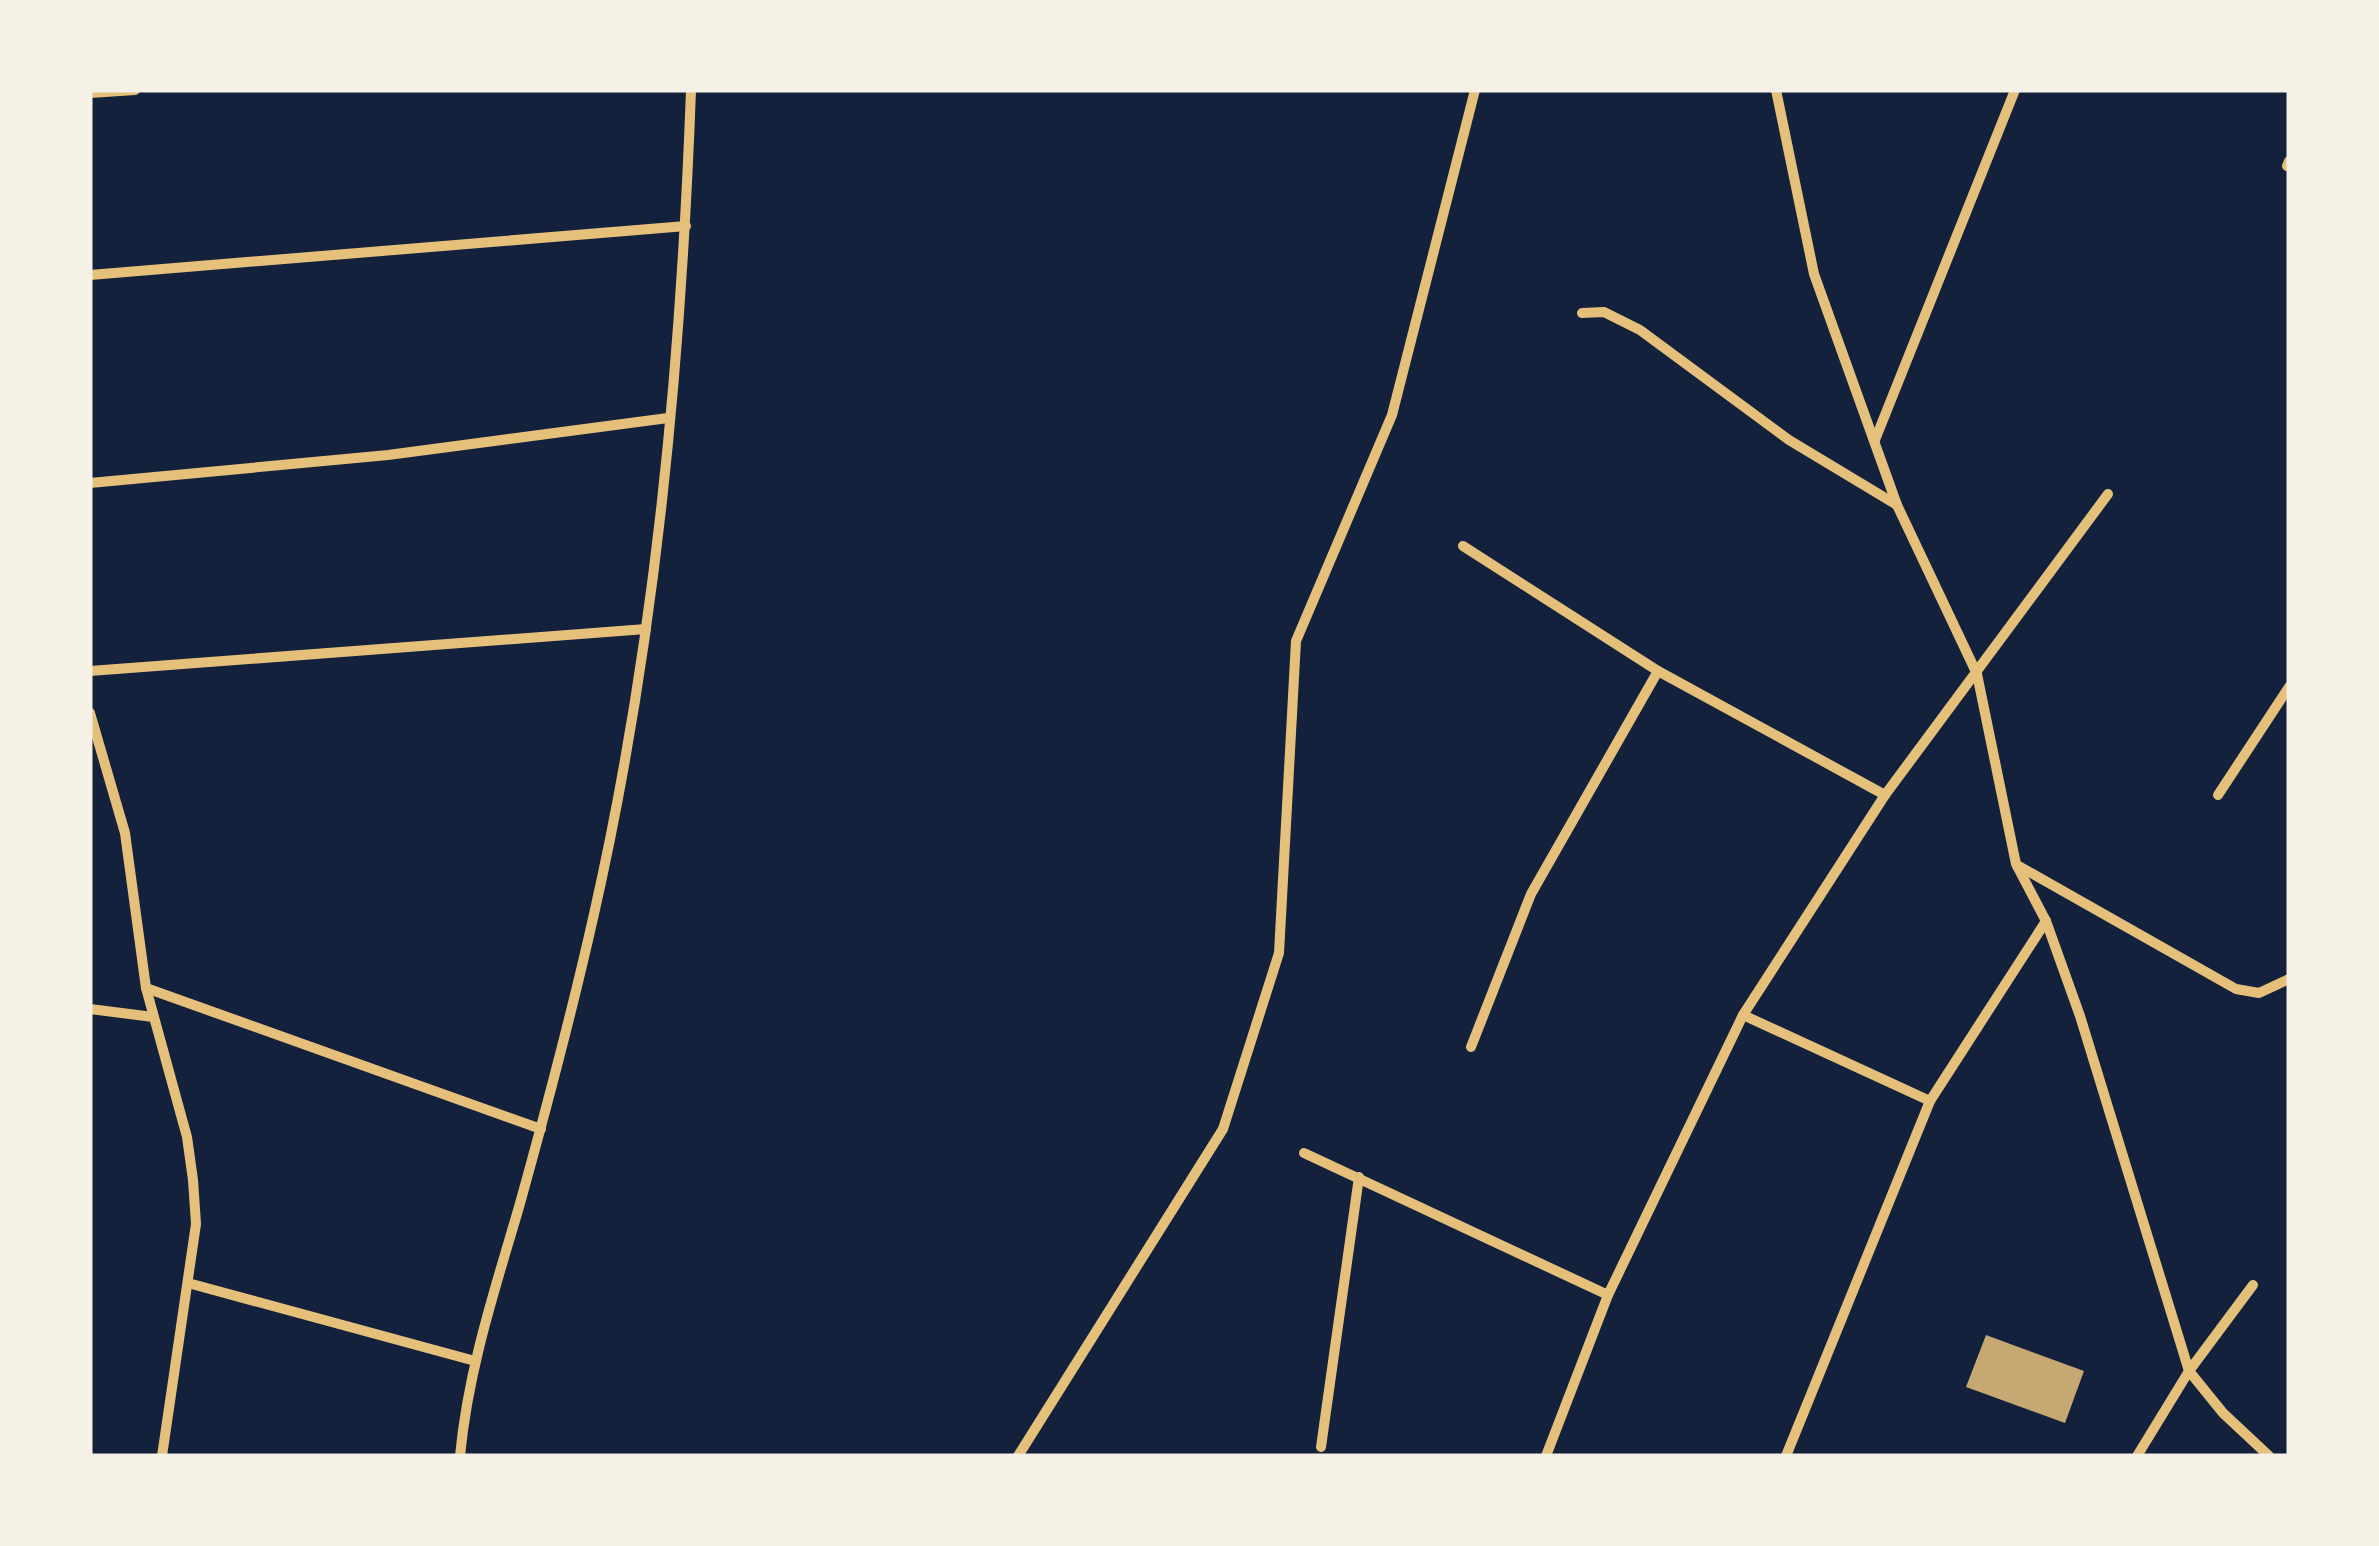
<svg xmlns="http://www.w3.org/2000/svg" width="2379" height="1546" font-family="Lato,sans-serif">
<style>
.building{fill:#c6a872}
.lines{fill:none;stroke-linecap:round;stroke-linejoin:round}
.minor{stroke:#e5c07b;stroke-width:10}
</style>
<rect width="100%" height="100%" fill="#14213d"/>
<polygon class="building" points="1986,1335 2084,1371 2065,1423 1966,1387"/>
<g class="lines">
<g class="minor">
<polyline points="1776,90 1814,274 1897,505 1977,674 2016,864 2046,921 2080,1016 2189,1371 2223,1413 2269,1456"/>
<polyline points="90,93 135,90"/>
<polyline points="2287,166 2289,161"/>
<polyline points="90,275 686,226"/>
<polyline points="1582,313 1604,312 1640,330 1789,440 1897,505"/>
<polyline points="1875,440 2015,90"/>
<polyline points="90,483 388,455 668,418"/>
<polyline points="1463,546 1658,671 1885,795"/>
<polyline points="90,671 646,629"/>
<polyline points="90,713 125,833 146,988 187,1137 193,1180 196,1224 162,1456"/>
<polyline points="2218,795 2289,687"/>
<polyline points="2017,865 2236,989 2259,993 2289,979"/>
<polyline points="146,988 541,1129"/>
<polyline points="90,1009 153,1017"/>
<polyline points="1743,1015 1930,1101"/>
<polyline points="1471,1047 1531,894 1658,671"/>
<polyline points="1304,1153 1608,1295"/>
<polyline points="188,1283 475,1361"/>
<polyline points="1321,1447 1359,1177"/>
<path d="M460,1456c8,-86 35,-167 59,-249 27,-97 53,-195 75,-293 61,-269 87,-549 97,-824"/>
<polyline points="1018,1456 1223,1129 1279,953 1296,641 1392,415 1475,90"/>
<polyline points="1546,1456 1608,1295 1743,1015 1885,795 2108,494"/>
<polyline points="1786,1456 1930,1101 2046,921"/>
<polyline points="2137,1456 2189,1371 2253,1285"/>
</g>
</g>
<rect width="2379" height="1546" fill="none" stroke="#f6f1e7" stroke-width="185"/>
</svg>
